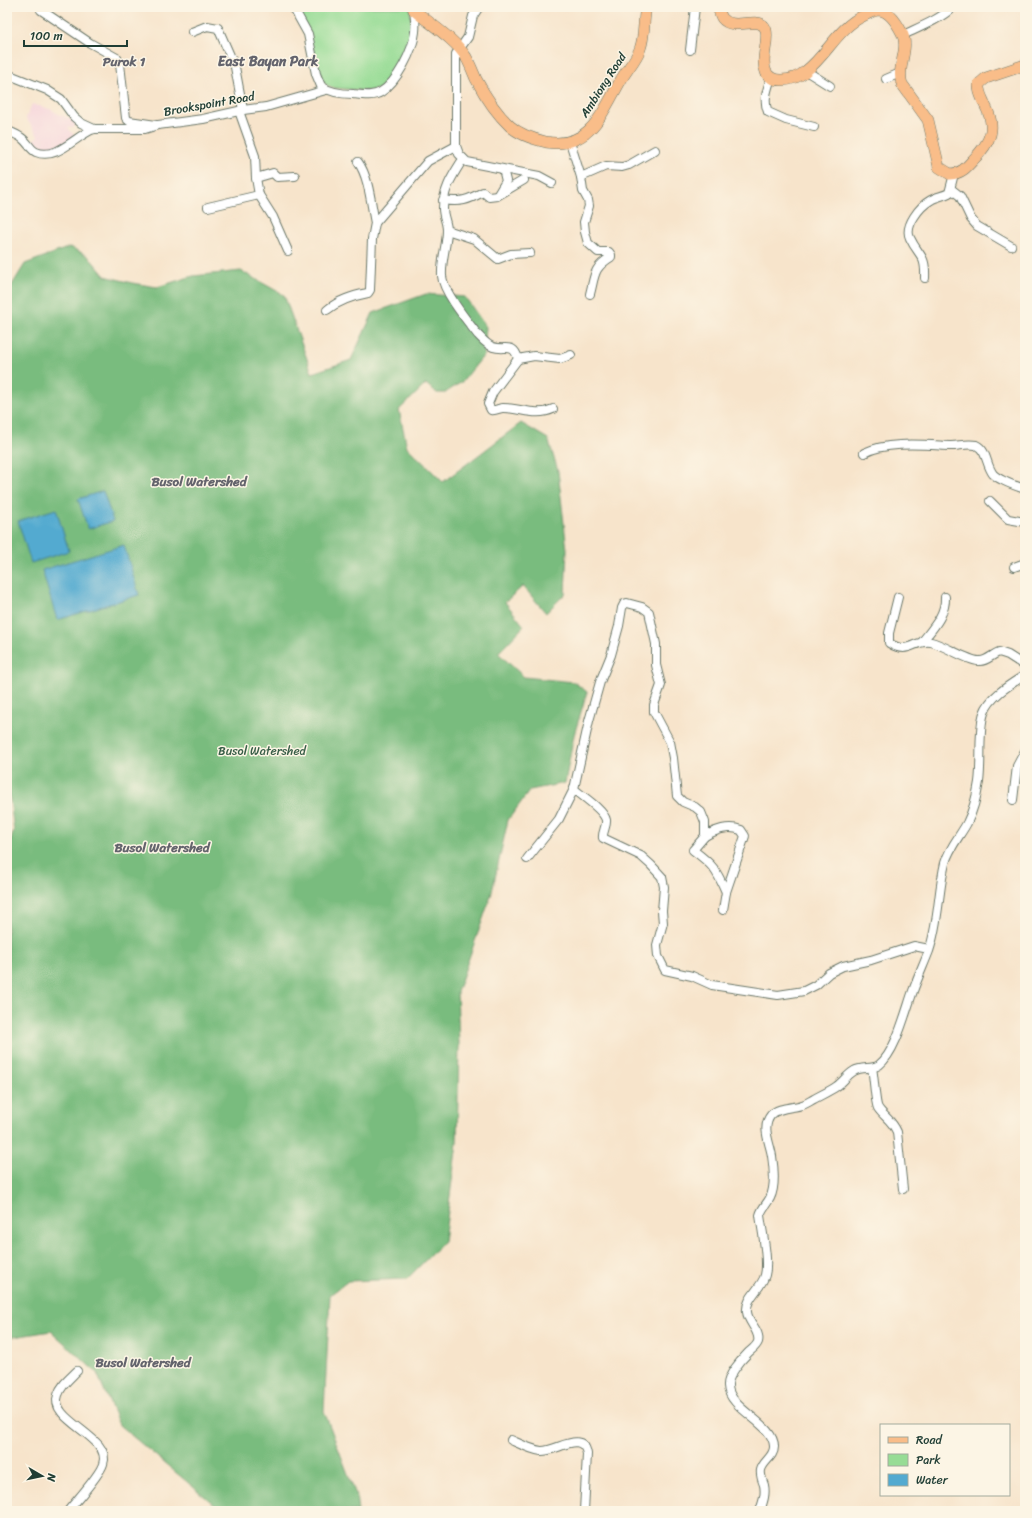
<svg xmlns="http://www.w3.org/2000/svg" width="1032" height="1518" font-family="Sriracha,sans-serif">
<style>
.built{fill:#f5cfda}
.green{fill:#97dc95;stroke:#5b8c64}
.forest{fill:#79bc7e;stroke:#4c7c59}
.water{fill:#53aad0;stroke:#397482}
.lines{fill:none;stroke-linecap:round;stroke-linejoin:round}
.minor-casing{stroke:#6b7769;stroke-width:10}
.major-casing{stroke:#6b7769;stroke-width:12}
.minor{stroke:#fff;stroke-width:8}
.major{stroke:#f9bd89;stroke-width:11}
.labels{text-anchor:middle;stroke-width:3;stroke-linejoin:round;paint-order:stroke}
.street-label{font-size:12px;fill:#1f3d34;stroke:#fcf5e5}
.park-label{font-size:12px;fill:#375d47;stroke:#fcf5e5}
.neighbourhood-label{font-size:13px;font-weight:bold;fill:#64646d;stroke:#fcf5e5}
.quarter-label{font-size:14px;font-weight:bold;fill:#64646d;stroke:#fcf5e5}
</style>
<rect width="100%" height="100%" fill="#fcf5e5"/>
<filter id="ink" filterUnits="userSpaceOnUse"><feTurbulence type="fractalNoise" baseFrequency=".025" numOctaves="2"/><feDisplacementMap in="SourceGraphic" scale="8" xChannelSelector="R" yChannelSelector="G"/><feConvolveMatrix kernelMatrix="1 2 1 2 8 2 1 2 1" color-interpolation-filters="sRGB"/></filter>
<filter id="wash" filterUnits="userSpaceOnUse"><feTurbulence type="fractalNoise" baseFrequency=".012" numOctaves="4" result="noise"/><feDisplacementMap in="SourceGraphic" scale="16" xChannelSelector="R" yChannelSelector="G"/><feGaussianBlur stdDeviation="0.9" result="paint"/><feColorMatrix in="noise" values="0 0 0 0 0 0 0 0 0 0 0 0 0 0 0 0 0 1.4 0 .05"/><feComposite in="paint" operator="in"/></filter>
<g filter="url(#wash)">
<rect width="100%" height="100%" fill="#f7e4cb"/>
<polygon class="built" points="32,104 50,109 60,115 74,120 76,122 74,127 68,127 75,137 48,151 36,148 30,143 38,136 26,118"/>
<polygon class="green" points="297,7 410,7 412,30 408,48 402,60 391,76 379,89 367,91 335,88 328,86 323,82 317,60"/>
<polygon class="forest" points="70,247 88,256 105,276 132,283 157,287 193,276 241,271 284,295 312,373 351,360 373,313 426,294 465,297 486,327 484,355 463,381 445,393 437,393 426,384 399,410 407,447 443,482 521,423 548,439 558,471 567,550 565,594 546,613 523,586 505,602 524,626 498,653 524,677 574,682 587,692 574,735 565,783 530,790 508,820 491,896 457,992 459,1044 457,1143 444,1241 407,1279 348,1281 330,1295 324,1411 356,1495 358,1511 222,1511 119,1425 97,1373 51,1331 7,1338 7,850 14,831 7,776 7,293 25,264"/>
<g class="water">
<polygon points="103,491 113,521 88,529 78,499"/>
<polygon points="56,509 69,551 31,563 18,521"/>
<polygon points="124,545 139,595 57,620 42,570"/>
</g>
</g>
<g filter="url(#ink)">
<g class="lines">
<defs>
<g id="minor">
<path d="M293,7l15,27 8,40 5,12c10,7 21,8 32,8 9,1 20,3 28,-2 16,-10 32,-41 34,-60 1,-7 0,-15 -1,-22"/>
<polyline points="479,7 473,16 468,37 456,54 456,146 459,154 467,162 539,176 552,183"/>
<polyline points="41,10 90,43 117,58 120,64 126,118 129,121 156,125"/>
<polyline points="192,32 207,26 218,28 235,67 243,110"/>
<path d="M903,35c17,-8 36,-15 50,-28"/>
<polyline points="690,50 695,7"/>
<polyline points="806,71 830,86"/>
<polyline points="7,74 47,90 61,99 74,117 81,123 94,129"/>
<path d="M771,78c-4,12 -8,22 -3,34l18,8 28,7"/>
<polyline points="886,79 900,73"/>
<polyline points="239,111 255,156 256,178 259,195 273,217 288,251"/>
<path d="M7,130c5,3 12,5 16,9 5,4 8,11 13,13 21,9 40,-17 58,-23h51l13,-4 45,-6 40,-9 23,-3 60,-17"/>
<path d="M570,142l11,35 2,14 5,9 1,6 -5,16 1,10 3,11 10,9h11l2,3v2c-18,11 -16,18 -21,37"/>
<path d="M463,159c-10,16 -20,30 -20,50 0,7 4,14 4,21 0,15 -6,30 -5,46 1,16 26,46 36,59 5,5 9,10 15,12 12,4 21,-5 25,12"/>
<path d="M358,162c11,15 13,42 17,61"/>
<polyline points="581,177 606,166 622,167 629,165 655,150"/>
<polyline points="256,178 273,173 277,177 295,176"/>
<polyline points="951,189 960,196 971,219 977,226 1011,246"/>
<polyline points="497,196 506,181 504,173"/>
<path d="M443,200c17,3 25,0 40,-8l6,5 8,-1 27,-16"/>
<polyline points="208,207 259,195"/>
<polyline points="447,230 474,239 498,259 511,254 530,253"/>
<path d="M925,278c1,-24 -6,-21 -15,-40 -6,-12 10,-32 21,-38 5,-3 12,-4 18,-7l5,-19"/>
<path d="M327,310c12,-10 25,-14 41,-17l2,-3 2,-51 3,-16 53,-62 28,-15"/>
<path d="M553,409c-17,8 -32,-1 -50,-1 -4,0 -7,3 -12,2l-3,-6 5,-12 25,-33 16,-3 26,3 11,-4"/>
<path d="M864,453c23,-12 61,-8 87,-7 8,0 16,-3 25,-1 11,5 10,20 17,29 7,7 23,12 32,15"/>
<polyline points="990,501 1008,519 1025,522"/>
<polyline points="1014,567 1025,563"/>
<path d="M898,597l-9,36v10c20,13 25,-4 42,-1 13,3 39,20 49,19 7,0 13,-7 19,-9l9,3 14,9"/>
<path d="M922,642c10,-13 24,-27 23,-45"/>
<polyline points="1013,800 1017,766 1025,751"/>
<path d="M705,836c11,-6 23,-11 36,-6l4,6 -19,56 -3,18"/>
<polyline points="527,859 559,819 574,789"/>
<path d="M726,892c-10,-23 -13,-27 -33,-42l12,-14v-14l-4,-10 -6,-5 -12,-5 -6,-6 -4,-38 -3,-16 -16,-30v-7l7,-20 -5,-20v-21l-7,-32 -7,-5 -15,-4 -3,1 -2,4 -3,18 -8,29 -11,27 -11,39 -15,68c8,7 30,21 32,31 1,6 -4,12 -3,18l38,18 10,9 11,12 2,10 -2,24 1,12 -6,22 1,11 7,14 27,6 20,9 66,10 26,-4 12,-6 13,-12 14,-7 28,-6 43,-14 15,3"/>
<path d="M872,1068c2,8 3,35 6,40 6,9 14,12 19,24l6,57"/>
<path d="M511,1440c9,4 21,10 30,11 15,1 42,-22 46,3l-3,57"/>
<path d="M68,1511c8,-10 32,-36 35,-47 10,-27 -55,-43 -45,-69 3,-10 12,-17 19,-24"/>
<path d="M760,1511c3,-9 6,-17 4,-26 -2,-5 -4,-10 -3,-15 2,-9 13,-13 13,-23 1,-23 -45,-37 -46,-61 -1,-10 13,-26 20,-33 3,-3 8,-6 10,-11 3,-11 -10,-19 -11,-30 -2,-14 15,-24 18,-37 4,-15 -3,-44 -5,-60 2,-7 7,-11 10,-17 6,-12 4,-29 2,-42 -2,-13 -11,-29 -1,-41 7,-8 22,-7 31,-10 4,-1 8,-4 12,-6 7,-4 16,-8 23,-13 6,-4 10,-11 17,-15 8,-5 18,-1 25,-6 17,-13 27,-55 34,-74 5,-14 11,-27 16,-40 10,-29 9,-59 16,-88 4,-15 15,-27 22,-40 6,-12 10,-28 12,-41 3,-21 -1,-52 5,-69 6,-17 27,-29 41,-38"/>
</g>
<g id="major">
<path d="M413,7l1,3c16,14 41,29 52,47 4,7 7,15 10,22 9,17 20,34 34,47 10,9 23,13 36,16 44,8 57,-31 75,-62 6,-11 15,-20 19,-31 5,-13 3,-28 6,-42"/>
<path d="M718,7c1,3 2,8 4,11 12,15 39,-5 44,12 3,13 -6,29 0,42 3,6 9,8 15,8 9,0 18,-3 25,-9 22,-17 32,-44 59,-56 4,-2 9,-5 14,-5 11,1 19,15 23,23 8,16 -6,34 0,51l26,36 11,47 11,7c11,0 17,-7 23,-14 18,-18 24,-32 12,-55 -3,-8 -7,-13 -6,-21l7,-6 39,-13"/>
</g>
</defs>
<use href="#minor" class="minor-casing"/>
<use href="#major" class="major-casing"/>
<use href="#minor" class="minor"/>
<use href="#major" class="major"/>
</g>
</g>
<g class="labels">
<g class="street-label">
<text transform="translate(603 85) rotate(-57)" y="4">Ambiong Road</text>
<text transform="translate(209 104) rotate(-10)" y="4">Brookspoint Road</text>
</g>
<g class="park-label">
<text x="262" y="755">Busol Watershed</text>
</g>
<g class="neighbourhood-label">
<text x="124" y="66">Purok 1</text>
<text x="199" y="486">Busol Watershed</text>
<text x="162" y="852">Busol Watershed</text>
<text x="143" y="1367">Busol Watershed</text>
</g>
<g class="quarter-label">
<text x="268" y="66">East Bayan Park</text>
</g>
</g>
<rect width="1032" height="1518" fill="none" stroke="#fcf5e5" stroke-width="24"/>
<rect x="880" y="1424" width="130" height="72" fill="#fcf5e5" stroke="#a4ab9e"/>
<rect x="888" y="1437" width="20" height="6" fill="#f9bd89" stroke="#a4ab9e"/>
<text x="916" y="1444" font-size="12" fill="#1f3d34">Road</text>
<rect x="888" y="1454" width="20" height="12" fill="#97dc95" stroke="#a4ab9e"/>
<text x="916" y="1464" font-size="12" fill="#1f3d34">Park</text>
<rect x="888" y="1474" width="20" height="12" fill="#53aad0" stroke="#a4ab9e"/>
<text x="916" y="1484" font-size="12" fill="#1f3d34">Water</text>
<g transform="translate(42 1476) rotate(99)" stroke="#fcf5e5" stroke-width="3" paint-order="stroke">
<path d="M0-3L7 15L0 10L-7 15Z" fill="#1f3d34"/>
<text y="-6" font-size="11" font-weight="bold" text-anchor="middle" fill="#1f3d34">N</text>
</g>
<path d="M24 40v6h103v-6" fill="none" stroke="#1f3d34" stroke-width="2"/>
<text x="30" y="40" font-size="12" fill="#1f3d34" stroke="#fcf5e5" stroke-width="3" paint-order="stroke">100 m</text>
</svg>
